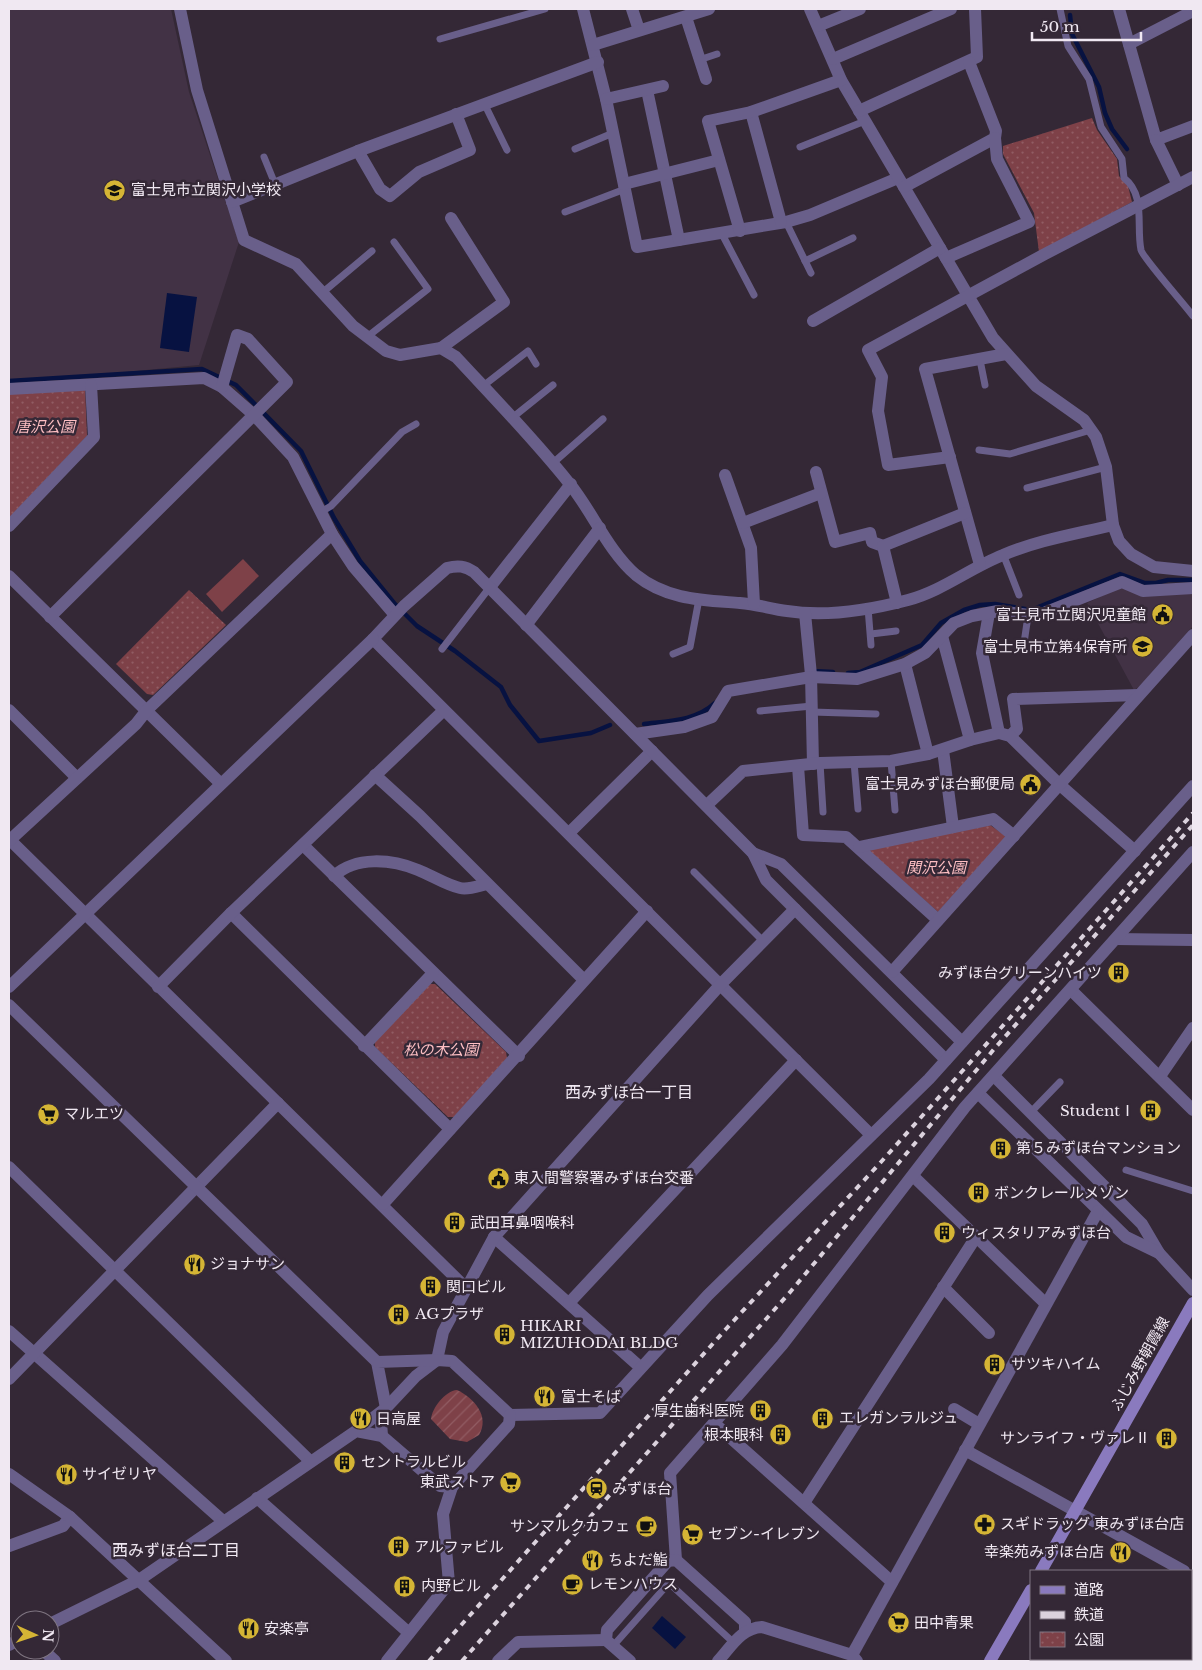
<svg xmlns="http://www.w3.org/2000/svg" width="1202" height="1670" font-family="'Libre Baskerville','Noto Sans JP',serif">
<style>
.built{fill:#423245}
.grass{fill:#7e4148}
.park{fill:url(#park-dots)}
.garden{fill:url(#garden-furrows)}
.water{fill:#071241}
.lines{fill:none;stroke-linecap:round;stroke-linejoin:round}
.stream{stroke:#071241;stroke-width:4.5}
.service{stroke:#695f8a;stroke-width:7}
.minor{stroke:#695f8a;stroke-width:12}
.tertiary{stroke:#695f8a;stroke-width:12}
.secondary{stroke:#8a7abe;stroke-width:12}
.rail{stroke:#dbd2dd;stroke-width:4;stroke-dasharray:6 6;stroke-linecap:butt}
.labels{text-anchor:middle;stroke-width:5;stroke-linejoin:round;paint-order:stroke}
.poi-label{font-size:15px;fill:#f0e8f2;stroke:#342836;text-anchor:start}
.park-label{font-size:15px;font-style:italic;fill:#fdbec2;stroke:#342836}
.street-label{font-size:15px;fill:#f0e8f2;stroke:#342836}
.neighbourhood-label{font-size:16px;fill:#f0e8f2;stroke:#342836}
</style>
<defs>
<pattern id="park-dots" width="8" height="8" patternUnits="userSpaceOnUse" patternTransform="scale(1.25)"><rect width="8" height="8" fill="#7e4148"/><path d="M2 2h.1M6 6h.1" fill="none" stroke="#915c63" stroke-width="1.8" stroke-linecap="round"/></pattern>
<pattern id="garden-furrows" width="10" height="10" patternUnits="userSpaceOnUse" patternTransform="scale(1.25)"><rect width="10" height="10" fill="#7e4148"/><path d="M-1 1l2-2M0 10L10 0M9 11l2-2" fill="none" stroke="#915c63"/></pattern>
</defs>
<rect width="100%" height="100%" fill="#342836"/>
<g class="built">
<polygon points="9,9 171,9 189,92 239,242 199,365 9,383"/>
<polygon points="1121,587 1193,592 1193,626 1140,686 1134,690 1087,603"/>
</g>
<polygon class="grass" points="243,559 259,576 222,612 206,594"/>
<g class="park">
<polygon points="1092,118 1097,130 1117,159 1119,176 1128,186 1132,202 1039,252 1034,213 1003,154 1003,146"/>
<polygon points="85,388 87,436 9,518 9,393"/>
<polygon points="189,590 226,625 153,695 147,694 116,664"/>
<polygon points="990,825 1007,837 938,912 868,850"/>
<polygon points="430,984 435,984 506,1052 507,1058 455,1117 448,1117 375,1047 375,1042"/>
</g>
<path class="garden" d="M457,1390c17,8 33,26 22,45l-12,7 -17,-3 -19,-20c1,-11 14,-28 26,-29z"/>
<g class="water">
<polygon points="167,293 197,297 189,352 160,348"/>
<polygon points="662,1616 686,1637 675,1649 652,1628"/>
</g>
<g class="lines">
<g class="stream">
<polyline points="1070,15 1072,34 1099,87 1105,113 1112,129 1127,149"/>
<polyline points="9,381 202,369 236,385 301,451 334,518 360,561 394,603 417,626 455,651 501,687 510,705 539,741 591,733 610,725"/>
<polyline points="813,671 833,672"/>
<polyline points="848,673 860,672 922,645 941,623 964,610 980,605 995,604 1031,610 1120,574 1145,583 1156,583 1168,580 1193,580"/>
<path d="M644,724c25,-3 52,-3 71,-21"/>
</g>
<g class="service">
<path d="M1060,9l8,37 21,33 12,48 21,32 2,19c22,17 12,48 17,72 2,8 44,55 52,66"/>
<polyline points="440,39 545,9"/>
<polyline points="699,60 717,54"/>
<polyline points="484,103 507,150"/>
<polyline points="800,147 865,121"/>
<polyline points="575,149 613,133"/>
<polyline points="264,157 275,184"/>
<polyline points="565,212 625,189"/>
<polyline points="786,222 811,273"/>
<polyline points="722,234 754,295"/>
<polyline points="805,261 853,238"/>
<polyline points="322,293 372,251"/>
<polyline points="367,337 428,289 394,242"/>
<polyline points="980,360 985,385"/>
<polyline points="483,386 528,351 536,364"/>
<polyline points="512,418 553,385"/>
<polyline points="979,450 1010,454 1091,430"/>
<polyline points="553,463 603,419"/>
<polyline points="1027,488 1106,467"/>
<polyline points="321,512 331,506 402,432 416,424"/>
<polyline points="1003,554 1019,595"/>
<polyline points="868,608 871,645"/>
<polyline points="871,634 896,631"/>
<polyline points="1024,643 1028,616"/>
<polyline points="442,649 490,587"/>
<polyline points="673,654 690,647 699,599"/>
<polyline points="760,711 812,706"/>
<polyline points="812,712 876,714"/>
<polyline points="891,761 895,810"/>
<polyline points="854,762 858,809"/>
<polyline points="820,763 823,812"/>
<polyline points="694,872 763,941"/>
<polyline points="1031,1112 1060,1082"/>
<polyline points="1126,1170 1193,1191"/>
<polyline points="613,1646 669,1583 734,1643"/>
</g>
<g class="minor">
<path d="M180,9l17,81 47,150 52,24 57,62 33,25 14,4 41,-7 15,9c38,41 78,82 113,126 23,28 39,68 67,92 31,25 67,25 104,28 16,1 31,6 47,8 38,6 83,-1 121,-11 34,-9 62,-32 95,-45 35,-15 73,-21 110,-30"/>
<polyline points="583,9 606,99 637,247 786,222 810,215 898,178"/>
<polyline points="632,9 639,30"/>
<polyline points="810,9 841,80 993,338 1036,386 1084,420 1096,437 1106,467 1113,525 1119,541 1131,554 1154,567 1193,571"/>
<polyline points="1119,9 1156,140 1193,126"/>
<polyline points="686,17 706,79"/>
<polyline points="818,26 860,9"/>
<polyline points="1129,44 1193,11"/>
<polyline points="593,45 709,9"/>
<polyline points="833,59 951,9"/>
<polyline points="647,90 679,240"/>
<polyline points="606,99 663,86"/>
<polyline points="859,111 977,57 975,9"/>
<polyline points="751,112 781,222"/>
<polyline points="1156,140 1178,185"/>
<polyline points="358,151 380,189 390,196 419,172 470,150 456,114"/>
<polyline points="624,184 719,160"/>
<polyline points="904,187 995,138 996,131 969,62"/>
<polyline points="232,202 358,151 598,62"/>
<polyline points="740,231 708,121 751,112 841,80"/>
<polyline points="946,258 1029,222 997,159 995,138"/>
<polyline points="813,321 940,248"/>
<polyline points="441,348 504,302 451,218"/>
<polyline points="9,389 204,378 222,387 254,415 293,457 332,534 353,566 395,615"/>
<polyline points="950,457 888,465 878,411 882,377 868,350 1045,254 1193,177"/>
<polyline points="816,472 835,542 870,533 872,542 883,546"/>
<polyline points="725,475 751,548 754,604"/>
<polyline points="743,523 821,493"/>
<polyline points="9,526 94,437 91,385"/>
<polyline points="980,565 925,369 1006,354"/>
<polyline points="9,576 220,783"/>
<polyline points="490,587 571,484"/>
<polyline points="897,603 883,546 965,513"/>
<polyline points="805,613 811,675 813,764"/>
<polyline points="989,613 982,653 999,733"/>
<polyline points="50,617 287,382 248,339 237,335 222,387"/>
<polyline points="526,625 600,528"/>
<polyline points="942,636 970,740"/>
<polyline points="905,664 928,754"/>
<polyline points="9,710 77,778"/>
<polyline points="635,734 684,727 712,717 728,691 811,677 857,679 905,664 925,653 954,623 972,616 998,611 1036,616 1122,582 1143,591 1193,588"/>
<polyline points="1010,736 1017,729 1013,699 1138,695"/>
<polyline points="943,750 953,827"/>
<polyline points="798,766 803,835 846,837 938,920"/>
<polyline points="375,775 420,816 584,980"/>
<polyline points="707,805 743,771 820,763 891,761 928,754 970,740 999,733 1010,736 1060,785 1135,851"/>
<polyline points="569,833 652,751"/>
<polyline points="9,839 466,1288"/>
<polyline points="10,840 136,724 147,710 332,534"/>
<polyline points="303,845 519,1056"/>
<polyline points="859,847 993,819 1014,836"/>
<polyline points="753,853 781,864 962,1042"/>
<path d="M334,876c22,-20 57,-17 84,-6 13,5 28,15 42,18 9,2 18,-2 27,-4"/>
<polyline points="231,913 450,1129"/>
<polyline points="1116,939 1193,940"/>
<polyline points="892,972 1193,635"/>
<polyline points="158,987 231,913 443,711"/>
<polyline points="1071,990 1193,1110"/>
<polyline points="364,1046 433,973"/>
<polyline points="994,1076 1142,1224 1159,1253 1193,1290"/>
<polyline points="1160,1076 1193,1028"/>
<polyline points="978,1093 1126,1237 1159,1253"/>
<path d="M871,1135l-498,-496 31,-33 43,-38c11,-3 18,-2 27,4l279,281 13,27 180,180"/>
<polyline points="9,1167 310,1461"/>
<polyline points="913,1176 1046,1304"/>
<polyline points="383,1204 647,911"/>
<polyline points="494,1237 640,1367"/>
<polyline points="943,1287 989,1333"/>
<polyline points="569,1303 796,1060"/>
<polyline points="9,1331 223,1521"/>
<polyline points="9,1379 278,1103"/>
<polyline points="954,1409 979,1424"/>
<polyline points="714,1423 892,1582"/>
<polyline points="356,1431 386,1408 416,1376 437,1360 443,1332 494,1237 721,984 795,909"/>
<polyline points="382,1436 381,1422 386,1408 377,1362 437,1360 452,1361 510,1415 600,1413 708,1295 929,1079 1193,786"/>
<polyline points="965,1450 1184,1571"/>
<polyline points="257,1498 409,1633"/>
<polyline points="804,1503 976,1237"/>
<polyline points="9,1546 63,1526 70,1517"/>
<polyline points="676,1560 670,1473 782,1345 965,1107 1193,852"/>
<polyline points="1191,1586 1193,1581"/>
<polyline points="50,1624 139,1580 356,1431 382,1436 440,1486 452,1487"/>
<polyline points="9,1645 20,1639"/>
<polyline points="43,1650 55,1661"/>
<polyline points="852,1655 1098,1211"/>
<polyline points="387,1661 449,1583 443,1514 452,1487 509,1424 510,1415"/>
<polyline points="498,1661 518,1642 606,1640"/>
<polyline points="630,1661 606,1640 607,1630 668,1561 676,1560 745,1622 745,1631"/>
<path d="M718,1661c13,-14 23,-33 44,-34l90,28 5,6"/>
<polyline points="1148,1661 1149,1659"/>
</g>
<g class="tertiary">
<polyline points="9,987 373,639"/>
<polyline points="9,1005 377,1362"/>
<polyline points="9,1474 70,1517 226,1661"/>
</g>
<g class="secondary">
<polyline points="1041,1571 1193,1303"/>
<polyline points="990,1661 1031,1590"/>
</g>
<g class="rail">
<polyline points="429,1661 726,1329 881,1162 1193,813"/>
<polyline points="462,1661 791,1291 995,1048 1193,825"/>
</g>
</g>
<defs>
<symbol id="school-disc" viewBox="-11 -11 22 22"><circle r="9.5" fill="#d5b535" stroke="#342836"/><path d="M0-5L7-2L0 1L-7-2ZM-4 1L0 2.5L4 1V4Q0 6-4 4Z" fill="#111"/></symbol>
<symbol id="civic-disc" viewBox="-11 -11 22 22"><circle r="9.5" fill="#d5b535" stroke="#342836"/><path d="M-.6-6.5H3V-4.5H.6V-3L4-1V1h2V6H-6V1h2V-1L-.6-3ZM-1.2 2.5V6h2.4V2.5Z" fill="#111"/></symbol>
<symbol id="building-disc" viewBox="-11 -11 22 22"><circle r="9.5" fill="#d5b535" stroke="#342836"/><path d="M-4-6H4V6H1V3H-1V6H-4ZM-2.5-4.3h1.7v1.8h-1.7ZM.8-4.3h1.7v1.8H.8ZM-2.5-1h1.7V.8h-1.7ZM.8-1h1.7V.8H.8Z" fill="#111"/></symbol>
<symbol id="supermarket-disc" viewBox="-11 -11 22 22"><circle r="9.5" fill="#d5b535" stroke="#342836"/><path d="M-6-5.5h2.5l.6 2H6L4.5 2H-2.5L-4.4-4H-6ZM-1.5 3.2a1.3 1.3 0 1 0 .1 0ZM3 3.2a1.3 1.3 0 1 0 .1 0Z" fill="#111"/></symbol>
<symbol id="restaurant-disc" viewBox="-11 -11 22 22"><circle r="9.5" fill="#d5b535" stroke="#342836"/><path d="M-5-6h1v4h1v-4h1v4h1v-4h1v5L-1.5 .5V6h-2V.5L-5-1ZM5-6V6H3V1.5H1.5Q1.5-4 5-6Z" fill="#111"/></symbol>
<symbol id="station-disc" viewBox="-11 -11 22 22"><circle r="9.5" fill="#d5b535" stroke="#342836"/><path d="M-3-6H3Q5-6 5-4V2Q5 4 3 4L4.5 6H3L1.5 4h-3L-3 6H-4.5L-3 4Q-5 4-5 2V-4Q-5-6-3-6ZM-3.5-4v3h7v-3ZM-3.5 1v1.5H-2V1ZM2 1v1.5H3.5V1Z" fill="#111"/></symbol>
<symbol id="pharmacy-disc" viewBox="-11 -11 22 22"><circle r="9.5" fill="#d5b535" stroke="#342836"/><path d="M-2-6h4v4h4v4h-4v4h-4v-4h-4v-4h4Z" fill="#111"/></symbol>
<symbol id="cafe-disc" viewBox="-11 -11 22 22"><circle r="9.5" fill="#d5b535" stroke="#342836"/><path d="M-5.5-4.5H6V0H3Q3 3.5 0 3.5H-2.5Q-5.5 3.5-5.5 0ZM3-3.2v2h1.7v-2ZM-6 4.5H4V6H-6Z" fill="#111"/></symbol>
</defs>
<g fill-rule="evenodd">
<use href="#school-disc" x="102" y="178" width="25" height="25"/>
<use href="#civic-disc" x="1150" y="602" width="25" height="25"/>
<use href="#school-disc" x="1130" y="634" width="25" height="25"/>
<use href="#civic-disc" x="1018" y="772" width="25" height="25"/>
<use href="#building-disc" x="1106" y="960" width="25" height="25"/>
<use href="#building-disc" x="1138" y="1098" width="25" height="25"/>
<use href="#supermarket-disc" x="36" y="1102" width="25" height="25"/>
<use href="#building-disc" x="988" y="1136" width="25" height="25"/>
<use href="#civic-disc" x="486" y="1166" width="25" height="25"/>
<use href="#building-disc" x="966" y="1180" width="25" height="25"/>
<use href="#building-disc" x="442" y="1210" width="25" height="25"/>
<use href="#building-disc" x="932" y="1220" width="25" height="25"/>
<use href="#restaurant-disc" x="182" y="1252" width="25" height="25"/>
<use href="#building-disc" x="418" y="1274" width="25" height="25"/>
<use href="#building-disc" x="386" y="1302" width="25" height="25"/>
<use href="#building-disc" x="492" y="1322" width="25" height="25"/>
<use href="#building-disc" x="982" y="1352" width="25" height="25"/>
<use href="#restaurant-disc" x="532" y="1384" width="25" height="25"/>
<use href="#building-disc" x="748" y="1398" width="25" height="25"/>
<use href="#building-disc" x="810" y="1406" width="25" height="25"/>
<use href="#restaurant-disc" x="348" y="1406" width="25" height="25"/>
<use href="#building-disc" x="768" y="1422" width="25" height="25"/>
<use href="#building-disc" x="1154" y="1426" width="25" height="25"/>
<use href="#building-disc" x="332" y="1450" width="25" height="25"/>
<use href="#restaurant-disc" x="54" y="1462" width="25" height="25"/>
<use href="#supermarket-disc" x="498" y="1470" width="25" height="25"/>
<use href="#station-disc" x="584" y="1476" width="25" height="25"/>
<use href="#pharmacy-disc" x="972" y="1512" width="25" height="25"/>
<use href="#cafe-disc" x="634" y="1514" width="25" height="25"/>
<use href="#supermarket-disc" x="680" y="1522" width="25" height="25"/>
<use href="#building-disc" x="386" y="1534" width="25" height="25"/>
<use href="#restaurant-disc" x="1108" y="1540" width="25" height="25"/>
<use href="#restaurant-disc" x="580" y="1548" width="25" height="25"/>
<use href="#cafe-disc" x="560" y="1572" width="25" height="25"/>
<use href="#building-disc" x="392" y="1574" width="25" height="25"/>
<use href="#supermarket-disc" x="886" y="1610" width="25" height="25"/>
<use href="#restaurant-disc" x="236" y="1616" width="25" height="25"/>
</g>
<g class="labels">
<g class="poi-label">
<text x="131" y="195">富士見市立関沢小学校</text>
<text x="1146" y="620" text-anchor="end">富士見市立関沢児童館</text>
<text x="1127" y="652" text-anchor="end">富士見市立第4保育所</text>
<text x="1015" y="789" text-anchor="end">富士見みずほ台郵便局</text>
<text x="1102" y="978" text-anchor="end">みずほ台グリーンハイツ</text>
<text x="1135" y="1116" text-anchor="end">StudentⅠ</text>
<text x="64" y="1119">マルエツ</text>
<text x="1016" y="1153">第５みずほ台マンション</text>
<text x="514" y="1183">東入間警察署みずほ台交番</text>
<text x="994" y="1198">ボンクレールメゾン</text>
<text x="470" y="1228">武田耳鼻咽喉科</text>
<text x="961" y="1238">ウィスタリアみずほ台</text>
<text x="210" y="1269">ジョナサン</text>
<text x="446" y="1292">関口ビル</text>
<text x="415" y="1319">AGプラザ</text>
<text x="520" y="1331">HIKARI<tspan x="520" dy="17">MIZUHODAI BLDG</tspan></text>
<text x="1011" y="1369">サツキハイム</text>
<text x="561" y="1402">富士そば</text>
<text x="744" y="1416" text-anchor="end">厚生歯科医院</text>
<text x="839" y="1423">エレガンラルジュ</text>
<text x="376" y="1424">日高屋</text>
<text x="764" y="1440" text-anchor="end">根本眼科</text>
<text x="1150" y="1443" text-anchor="end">サンライフ・ヴァレⅡ</text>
<text x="361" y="1467">セントラルビル</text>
<text x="82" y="1479">サイゼリヤ</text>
<text x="495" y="1487" text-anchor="end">東武ストア</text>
<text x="612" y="1494">みずほ台</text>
<text x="1000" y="1529">スギドラッグ 東みずほ台店</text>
<text x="630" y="1531" text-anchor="end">サンマルクカフェ</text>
<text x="708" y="1539">セブン-イレブン</text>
<text x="414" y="1552">アルファビル</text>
<text x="1104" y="1557" text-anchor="end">幸楽苑みずほ台店</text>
<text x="608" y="1565">ちよだ鮨</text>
<text x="588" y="1589">レモンハウス</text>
<text x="421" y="1591">内野ビル</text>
<text x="914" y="1628">田中青果</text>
<text x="264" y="1634">安楽亭</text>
</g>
<g class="park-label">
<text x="45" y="432">唐沢公園</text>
<text x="936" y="873">関沢公園</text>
<text x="441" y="1055">松の木公園</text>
</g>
<g class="street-label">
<text transform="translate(1140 1364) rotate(-61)" y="5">ふじみ野朝霞線</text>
</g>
<g class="neighbourhood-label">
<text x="629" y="1098">西みずほ台一丁目</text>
<text x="176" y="1556">西みずほ台二丁目</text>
</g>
</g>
<rect width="1202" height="1670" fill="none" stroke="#f0e8f2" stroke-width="20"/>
<rect x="1030" y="1570" width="162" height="90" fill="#342836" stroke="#7f7581"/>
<rect x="1040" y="1586" width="25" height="8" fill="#8a7abe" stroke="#7f7581"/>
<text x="1074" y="1595" font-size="15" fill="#f0e8f2">道路</text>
<rect x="1040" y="1611" width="25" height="8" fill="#dbd2dd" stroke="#7f7581"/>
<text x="1074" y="1620" font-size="15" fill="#f0e8f2">鉄道</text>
<rect x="1040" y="1632" width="25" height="15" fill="url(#park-dots)" stroke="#7f7581"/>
<text x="1074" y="1645" font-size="15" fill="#f0e8f2">公園</text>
<g transform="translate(35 1635) rotate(93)"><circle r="24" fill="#342836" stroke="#7f7581"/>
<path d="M0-4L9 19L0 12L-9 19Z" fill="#d5b535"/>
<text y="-8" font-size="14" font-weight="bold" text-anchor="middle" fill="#f0e8f2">N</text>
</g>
<path d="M1032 32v8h109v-8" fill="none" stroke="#f0e8f2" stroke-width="2.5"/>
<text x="1040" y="32" font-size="15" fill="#f0e8f2" stroke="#342836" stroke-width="4" paint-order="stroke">50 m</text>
</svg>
